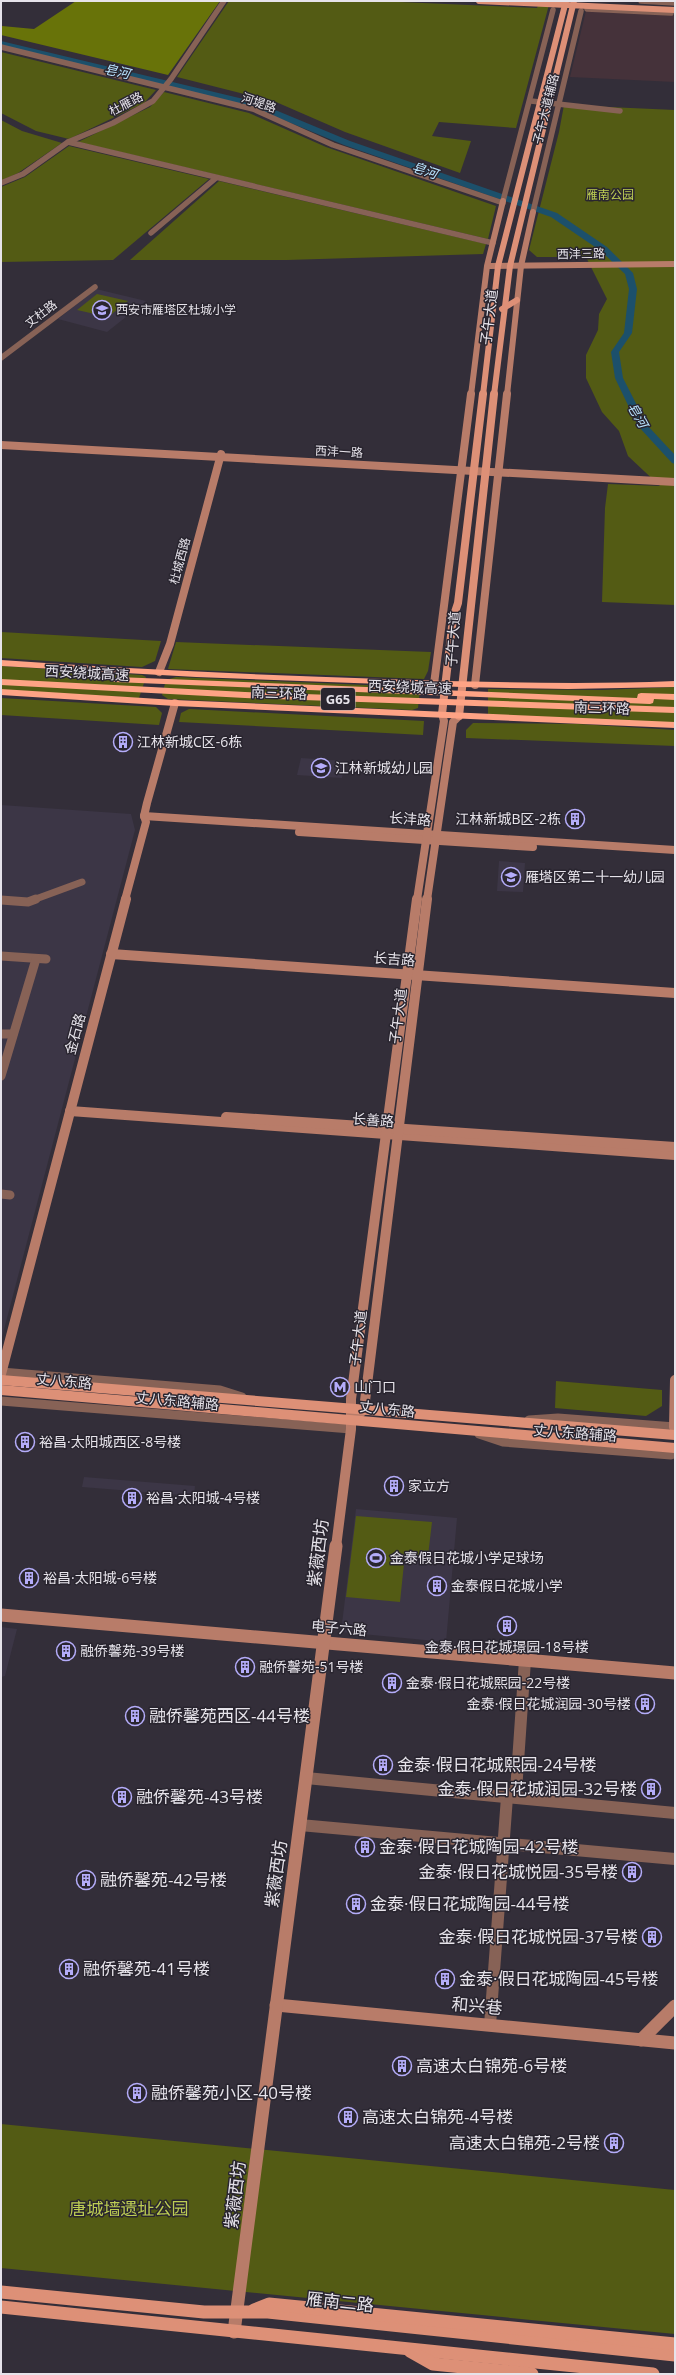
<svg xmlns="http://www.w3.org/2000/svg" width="676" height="2375" font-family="'Open Sans','Noto Sans SC',sans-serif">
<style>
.commercial{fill:#45323a}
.built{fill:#3c3646}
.green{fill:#535b14}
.forest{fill:#687309}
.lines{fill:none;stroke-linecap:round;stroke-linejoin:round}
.river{fill:#1c506b;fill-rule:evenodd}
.street-far3{stroke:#876256;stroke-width:5.5}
.street-far2{stroke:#876256;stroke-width:7}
.street-far1{stroke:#876256;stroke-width:9}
.street{stroke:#876256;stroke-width:12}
.secondary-far3{stroke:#b87c69;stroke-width:6}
.secondary-far2{stroke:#b87c69;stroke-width:8}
.secondary-far1{stroke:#b87c69;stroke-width:10}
.secondary{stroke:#b87c69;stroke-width:13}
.primary-far3{stroke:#dd9077;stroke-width:6}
.primary-far2{stroke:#dd9077;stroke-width:8}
.primary-far1{stroke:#dd9077;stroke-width:10}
.primary{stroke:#dd9077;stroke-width:13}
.highway{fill:#fea385;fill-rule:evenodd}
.labels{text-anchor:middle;stroke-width:3;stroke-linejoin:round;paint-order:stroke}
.far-street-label{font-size:12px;fill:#e6e3ea;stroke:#29252f}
.far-park-label{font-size:12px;fill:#bdcd53;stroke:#29252f}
.far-poi-label{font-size:12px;fill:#e6e3ea;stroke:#29252f;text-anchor:start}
.far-water-label{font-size:13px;font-style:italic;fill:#b8e4ff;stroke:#29252f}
.shield{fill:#29252f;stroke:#adaab2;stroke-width:1}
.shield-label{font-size:13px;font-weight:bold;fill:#e6e3ea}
.street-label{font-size:14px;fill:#e6e3ea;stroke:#29252f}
.poi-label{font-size:14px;fill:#e6e3ea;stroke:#29252f;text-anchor:start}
.near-street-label{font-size:17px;fill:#e6e3ea;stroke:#29252f}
.near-poi-label{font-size:17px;fill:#e6e3ea;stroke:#29252f;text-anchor:start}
.near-park-label{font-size:17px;fill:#bdcd53;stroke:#29252f}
</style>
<rect width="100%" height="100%" fill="#332e39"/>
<polygon class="commercial" points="586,11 675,15 675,82 570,77"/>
<g class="built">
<polygon points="96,289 146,301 107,332 58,319"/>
<polygon points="301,758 345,761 342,778 297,775"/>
<polygon points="1,805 131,814 135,830 1,1341"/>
<polygon points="499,861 525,863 523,892 497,891"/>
<polygon points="84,1477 195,1486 194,1496 82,1487"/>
<polygon points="356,1509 457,1518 446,1642 341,1632"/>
<polygon points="1,1627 17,1629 5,1676 1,1677"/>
</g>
<g class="green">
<polygon points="229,1 376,1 537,8 540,1 550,1 516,128 439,122 432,136 471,141 460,173 345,132 276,102 177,77"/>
<polygon points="1,52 156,90 144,103 69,139 36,131 1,113"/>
<polygon points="164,92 249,113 326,147 496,206 488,239 78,142 150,107"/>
<polygon points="564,105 675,110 675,605 602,602 605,508 608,484 660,486 628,456 619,431 602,412 586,378 586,355 598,330 599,314 607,299 586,257 537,257 529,250 559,132"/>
<polygon points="1,120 22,131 62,143 18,173 1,181"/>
<polygon points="69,146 209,179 113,260 1,262 1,187 25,177"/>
<polygon points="219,181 486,244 483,254 287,260 130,260"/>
<polygon points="97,294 128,301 108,317 77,310"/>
<polygon points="1,632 161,641 155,661 142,667 1,658"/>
<polygon points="176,642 431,652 428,671 424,679 168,669"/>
<polygon points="1,666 142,675 146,677 139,698 1,690"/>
<polygon points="176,677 413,687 420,690 418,708 412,710 168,699 162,695 166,680"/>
<polygon points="675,687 675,723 488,715 488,689 602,690"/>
<polygon points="1,698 156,707 162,713 159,725 1,715"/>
<polygon points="189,709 424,721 423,735 179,722 181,713"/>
<polygon points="473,723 578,724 675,730 675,746 466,738 466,730"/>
<polygon points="556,1381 662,1390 662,1406 646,1416 555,1408"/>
<polygon points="356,1516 432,1522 428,1556 405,1554 400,1602 346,1597"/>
<polygon points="1,2124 675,2190 675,2334 1,2268"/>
</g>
<polygon class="forest" points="76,1 220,1 168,75 1,35 2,26 34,29"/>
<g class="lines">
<polygon class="river" points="1,41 256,102 350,141 557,213 607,247 633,273 637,289 632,333 619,352 623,378 647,425 675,455 675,464 672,463 638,426 615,378 611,352 624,333 629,289 625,274 601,251 551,217 344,145 250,106 1,45"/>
<g class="street-far3">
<polyline points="641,1 675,3"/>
<polyline points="587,9 671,13"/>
<polyline points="1,47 253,109 333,145 503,203"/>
<polyline points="531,101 620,111"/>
<polyline points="68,142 493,243"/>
<polyline points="1,183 23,174 68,142 113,123 153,101 171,79 224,1"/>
<polyline points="503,201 553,10"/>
<polyline points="533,212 581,11"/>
<polyline points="151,233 216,178"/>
<polyline points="1,358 95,287"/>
</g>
<g class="street-far2">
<polyline points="1,900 3,900"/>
<polyline points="33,900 82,882"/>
</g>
<g class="street-far1">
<polyline points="1,900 28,902 36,899"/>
<polyline points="1,956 46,959"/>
<polyline points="1,1034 13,1034"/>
<polyline points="1,1076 36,959"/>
<polyline points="1,1194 10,1195"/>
<polyline points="1,1372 220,1390 242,1397"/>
<polyline points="1,1401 351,1429"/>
<polyline points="529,1420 558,1418 675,1427"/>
<polyline points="479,1434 503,1442 671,1455 675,1453"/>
</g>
<g class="street">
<polyline points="306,1778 675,1813"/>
<polyline points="300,1825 675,1859"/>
<polyline points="490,2025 507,1797 516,1791 525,1660"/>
</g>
<g class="secondary-far3">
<polyline points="489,266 675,264"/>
<polyline points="471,395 487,266 503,201"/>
<polyline points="507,395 521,266 533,212"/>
</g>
<g class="secondary-far2">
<polyline points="1,445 675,482"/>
<polyline points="159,672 170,644 221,454"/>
<polyline points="434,684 471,394"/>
<polyline points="475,685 507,394"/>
<polyline points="144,816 675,850"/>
<polyline points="299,832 533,847"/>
<polyline points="125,900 146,822 144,816 147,803 175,703"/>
<polyline points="417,900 444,721 442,714"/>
<polyline points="427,900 453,722 459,716"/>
</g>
<g class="secondary-far1">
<polyline points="111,954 675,993"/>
<polyline points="70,1111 675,1155"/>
<polyline points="226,1117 675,1147"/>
<polyline points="1,1374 126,899"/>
<polyline points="358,1415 364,1409 427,899"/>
<polyline points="674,1427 675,1380"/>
<polyline points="336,1547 351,1429 351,1399 417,899"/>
</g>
<g class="secondary">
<polyline points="1,1615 675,1673"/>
<polyline points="276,2005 675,2043"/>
<polyline points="641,2040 675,2006"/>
<polyline points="234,2332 336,1546"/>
</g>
<g class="primary-far3">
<polyline points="479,1 675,10"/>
<polyline points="502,309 517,300"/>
<polyline points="483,395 498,266 566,1"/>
<polyline points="494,395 510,266 574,1"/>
</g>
<g class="primary-far2">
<polyline points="442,714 453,618 458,603 483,394"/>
<polyline points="459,716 494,394"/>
</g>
<g class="primary-far1">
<polyline points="1,1380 675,1435"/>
<polyline points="1,1390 675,1448"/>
</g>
<g class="primary">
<polyline points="1,2292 204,2312 268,2312 675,2355"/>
<polyline points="1,2307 653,2374"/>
<polyline points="254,2310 269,2304 675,2344"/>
<polyline points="410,2351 433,2364 532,2374"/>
</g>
<g class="highway">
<path d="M1,660c127,9 255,15 383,19 97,3 194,6 291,2v6l-107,2 -107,-2 -265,-10 -195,-11z"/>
<polygon points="117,677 637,698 638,694 641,693 675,694 675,700 654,699 653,703 650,704 114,682 112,680"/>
<polygon points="1,679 245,692 675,707 675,713 245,698 1,685"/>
<polygon points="1,689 175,700 675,722 675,728 175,706 1,695"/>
</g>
</g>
<defs>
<symbol id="school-ring" viewBox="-11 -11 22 22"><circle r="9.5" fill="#29252f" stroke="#b4acf9" stroke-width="1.5"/><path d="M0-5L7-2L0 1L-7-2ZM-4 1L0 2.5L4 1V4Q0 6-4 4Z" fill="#b4acf9"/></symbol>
<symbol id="building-ring" viewBox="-11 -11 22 22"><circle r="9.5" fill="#29252f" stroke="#b4acf9" stroke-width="1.5"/><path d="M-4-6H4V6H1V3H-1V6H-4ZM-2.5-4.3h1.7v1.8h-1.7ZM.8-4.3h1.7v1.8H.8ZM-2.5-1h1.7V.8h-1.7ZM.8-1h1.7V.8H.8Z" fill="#b4acf9"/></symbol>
<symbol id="metro-ring" viewBox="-11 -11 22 22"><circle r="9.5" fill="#29252f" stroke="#b4acf9" stroke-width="1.5"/><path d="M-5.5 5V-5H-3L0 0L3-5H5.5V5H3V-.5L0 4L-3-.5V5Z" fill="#b4acf9"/></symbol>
<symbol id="stadium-ring" viewBox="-11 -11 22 22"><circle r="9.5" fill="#29252f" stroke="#b4acf9" stroke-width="1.5"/><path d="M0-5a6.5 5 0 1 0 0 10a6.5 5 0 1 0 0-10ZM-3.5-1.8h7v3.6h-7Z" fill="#b4acf9"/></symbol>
</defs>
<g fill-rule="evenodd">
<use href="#school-ring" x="91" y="299" width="22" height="22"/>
<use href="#building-ring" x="112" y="731" width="22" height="22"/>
<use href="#school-ring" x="310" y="757" width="22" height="22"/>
<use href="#building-ring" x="564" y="808" width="22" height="22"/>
<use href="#school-ring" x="500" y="866" width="22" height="22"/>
<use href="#metro-ring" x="329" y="1376" width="22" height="22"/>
<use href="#building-ring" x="14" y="1431" width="22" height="22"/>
<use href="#building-ring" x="383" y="1475" width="22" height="22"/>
<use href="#building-ring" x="121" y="1487" width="22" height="22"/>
<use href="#stadium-ring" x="365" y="1547" width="22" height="22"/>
<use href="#building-ring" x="18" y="1567" width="22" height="22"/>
<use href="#building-ring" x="426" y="1575" width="22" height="22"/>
<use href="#building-ring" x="496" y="1615" width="22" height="22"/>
<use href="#building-ring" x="55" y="1640" width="22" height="22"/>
<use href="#building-ring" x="234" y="1656" width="22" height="22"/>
<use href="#building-ring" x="381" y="1672" width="22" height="22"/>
<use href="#building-ring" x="634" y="1693" width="22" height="22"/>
<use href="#building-ring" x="124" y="1705" width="22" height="22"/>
<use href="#building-ring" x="372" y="1754" width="22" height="22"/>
<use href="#building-ring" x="640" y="1778" width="22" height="22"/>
<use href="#building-ring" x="111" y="1786" width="22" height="22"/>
<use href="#building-ring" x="354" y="1836" width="22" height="22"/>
<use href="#building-ring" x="621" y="1861" width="22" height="22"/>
<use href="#building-ring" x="75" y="1869" width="22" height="22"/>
<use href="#building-ring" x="345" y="1893" width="22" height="22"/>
<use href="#building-ring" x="641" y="1926" width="22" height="22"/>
<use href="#building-ring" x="58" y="1958" width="22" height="22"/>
<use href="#building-ring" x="434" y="1968" width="22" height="22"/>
<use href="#building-ring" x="391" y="2055" width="22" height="22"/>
<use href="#building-ring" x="126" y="2082" width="22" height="22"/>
<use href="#building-ring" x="337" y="2106" width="22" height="22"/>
<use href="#building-ring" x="603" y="2132" width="22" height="22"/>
</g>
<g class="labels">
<g class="far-street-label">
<text transform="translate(259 103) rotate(19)" y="4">河堤路</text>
<text transform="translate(126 104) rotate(-28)" y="4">杜雁路</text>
<text transform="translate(546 109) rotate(-76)" y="4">子午大道辅路</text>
<text transform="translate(581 254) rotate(-1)" y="4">西沣三路</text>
<text transform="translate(41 314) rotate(-37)" y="4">丈杜路</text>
<text transform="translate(339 452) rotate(3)" y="4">西沣一路</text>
<text transform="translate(180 561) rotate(-75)" y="4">杜城西路</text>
</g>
<g class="far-park-label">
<text x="610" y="199">雁南公园</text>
</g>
<g class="far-poi-label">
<text x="116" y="314">西安市雁塔区杜城小学</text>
</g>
<g class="far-water-label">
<text transform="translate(117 71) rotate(13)" y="5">皂河</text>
<text transform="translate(425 170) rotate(19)" y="5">皂河</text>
<text transform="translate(638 415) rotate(61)" y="5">皂河</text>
</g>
<rect class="shield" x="321" y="688" width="34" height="22" rx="3"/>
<g class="shield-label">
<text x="338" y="704">G65</text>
</g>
<g class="street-label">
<text transform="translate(489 317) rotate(-83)" y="5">子午大道</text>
<text transform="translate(453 639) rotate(-86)" y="5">子午大道</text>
<text transform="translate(87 673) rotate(3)" y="5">西安绕城高速</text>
<text transform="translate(410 687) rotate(2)" y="5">西安绕城高速</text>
<text transform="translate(279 693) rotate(2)" y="5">南三环路</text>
<text transform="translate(602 708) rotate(2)" y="5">南三环路</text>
<text transform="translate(410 819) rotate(4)" y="5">长沣路</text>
<text transform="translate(394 959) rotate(4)" y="5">长吉路</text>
<text transform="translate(398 1016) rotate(-83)" y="5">子午大道</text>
<text transform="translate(75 1034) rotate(-75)" y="5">金石路</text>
<text transform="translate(373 1120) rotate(4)" y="5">长善路</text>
<text transform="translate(358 1338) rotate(-83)" y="5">子午大道</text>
<text transform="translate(64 1381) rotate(5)" y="5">丈八东路</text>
<text transform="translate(177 1401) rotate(5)" y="5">丈八东路辅路</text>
<text transform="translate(387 1409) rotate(6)" y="5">丈八东路</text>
<text transform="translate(575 1433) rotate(4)" y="5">丈八东路辅路</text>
<text transform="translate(339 1628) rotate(5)" y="5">电子六路</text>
</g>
<g class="poi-label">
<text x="137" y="747">江林新城C区-6栋</text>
<text x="335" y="773">江林新城幼儿园</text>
<text x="561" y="824" text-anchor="end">江林新城B区-2栋</text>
<text x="525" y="882">雁塔区第二十一幼儿园</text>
<text x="354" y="1392">山门口</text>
<text x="39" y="1447">裕昌·太阳城西区-8号楼</text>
<text x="408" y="1491">家立方</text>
<text x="146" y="1503">裕昌·太阳城-4号楼</text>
<text x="390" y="1563">金泰假日花城小学足球场</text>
<text x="43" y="1583">裕昌·太阳城-6号楼</text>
<text x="451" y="1591">金泰假日花城小学</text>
<text x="507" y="1652" text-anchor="middle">金泰·假日花城璟园-18号楼</text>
<text x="80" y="1656">融侨馨苑-39号楼</text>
<text x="259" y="1672">融侨馨苑-51号楼</text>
<text x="406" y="1688">金泰·假日花城熙园-22号楼</text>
<text x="631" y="1709" text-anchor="end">金泰·假日花城润园-30号楼</text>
</g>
<g class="near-street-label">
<text transform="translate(318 1553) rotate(-83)" y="6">紫薇西坊</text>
<text transform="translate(276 1874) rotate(-82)" y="6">紫薇西坊</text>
<text transform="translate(477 2006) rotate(5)" y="6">和兴巷</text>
<text transform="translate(235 2195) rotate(-83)" y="6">紫薇西坊</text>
<text transform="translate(340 2302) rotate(6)" y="6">雁南二路</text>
</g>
<g class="near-poi-label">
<text x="149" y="1722">融侨馨苑西区-44号楼</text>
<text x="397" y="1771">金泰·假日花城熙园-24号楼</text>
<text x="637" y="1795" text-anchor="end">金泰·假日花城润园-32号楼</text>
<text x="136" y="1803">融侨馨苑-43号楼</text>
<text x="379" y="1853">金泰·假日花城陶园-42号楼</text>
<text x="618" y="1878" text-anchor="end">金泰·假日花城悦园-35号楼</text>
<text x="100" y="1886">融侨馨苑-42号楼</text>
<text x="370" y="1910">金泰·假日花城陶园-44号楼</text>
<text x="638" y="1943" text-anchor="end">金泰·假日花城悦园-37号楼</text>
<text x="83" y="1975">融侨馨苑-41号楼</text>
<text x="459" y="1985">金泰·假日花城陶园-45号楼</text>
<text x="416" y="2072">高速太白锦苑-6号楼</text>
<text x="151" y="2099">融侨馨苑小区-40号楼</text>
<text x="362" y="2123">高速太白锦苑-4号楼</text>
<text x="600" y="2149" text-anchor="end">高速太白锦苑-2号楼</text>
</g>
<g class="near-park-label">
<text x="129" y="2215">唐城墙遗址公园</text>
</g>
</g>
<rect width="676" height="2375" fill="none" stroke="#e6e3ea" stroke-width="4"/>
</svg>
